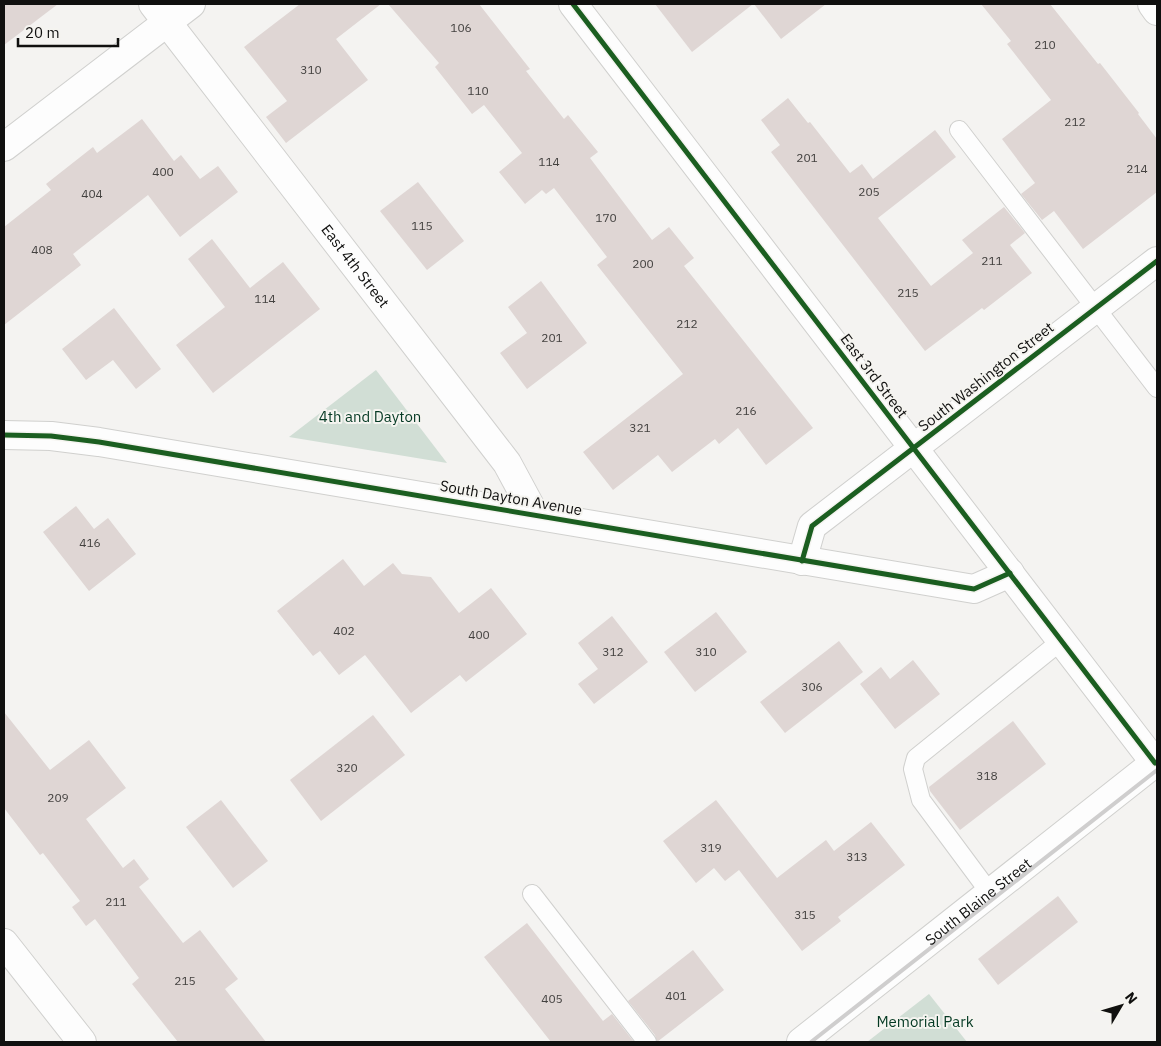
<svg xmlns="http://www.w3.org/2000/svg" width="1161" height="1046" font-family="'IBM Plex Sans',sans-serif">
<style>
.green{fill:#d1ded5}
.building{fill:#dfd6d4}
.lines{fill:none;stroke-linecap:round;stroke-linejoin:round}
.service-casing{stroke:#d0d0ce;stroke-width:20}
.minor-casing{stroke:#d0d0ce;stroke-width:30}
.tertiary-casing{stroke:#d0d0ce;stroke-width:30}
.service{stroke:#fdfdfd;stroke-width:18}
.minor{stroke:#fdfdfd;stroke-width:28}
.tertiary{stroke:#fdfdfd;stroke-width:28}
.rail{stroke:#cfcece;stroke-width:4}
.cycleway-casing{stroke:#f5f4f0;stroke-width:8}
.cycleway{stroke:#1b5e20;stroke-width:5}
.labels{text-anchor:middle;stroke-width:4;stroke-linejoin:round;paint-order:stroke}
.number-label{font-size:12px;fill:#444240}
.street-label{font-size:15px;fill:#10100f;stroke:#f5f4f0}
.park-label{font-size:15px;fill:#043923;stroke:#f5f4f0}
</style>
<rect width="100%" height="100%" fill="#f4f3f1"/>
<g class="green">
<polygon points="376,370 447,463 289,437"/>
<polygon points="929,994 967,1042 867,1042"/>
</g>
<g class="building">
<polygon points="4,4 58,4 4,45"/>
<polygon points="300,4 381,4 336,39 368,80 286,143 266,117 287,101 244,47"/>
<polygon points="388,4 479,4 530,69 526,71 564,119 568,115 598,152 590,158 652,240 669,227 694,258 684,266 813,428 766,465 738,428 719,444 715,439 672,472 658,455 613,490 583,452 683,374 597,265 607,257 554,188 546,194 542,190 525,204 499,172 522,153 484,105 472,114 435,67 439,63"/>
<polygon points="655,4 753,4 692,52"/>
<polygon points="754,4 826,4 781,39"/>
<polygon points="981,4 1050,4 1098,64 1100,63 1139,113 1138,114 1157,139 1157,192 1083,249 1054,211 1042,220 1021,194 1035,183 1002,139 1051,100 1007,44 1011,41"/>
<polygon points="788,98 808,123 810,122 850,173 862,164 873,179 935,130 956,157 878,218 931,286 973,253 962,240 1004,207 1025,233 1010,245 1032,273 984,310 982,308 925,351 771,152 780,145 761,120"/>
<polygon points="142,119 174,161 181,155 200,179 218,166 238,192 180,237 148,195 73,254 81,265 4,325 4,227 51,190 46,184 93,147 97,153"/>
<polygon points="418,182 464,241 427,270 380,211"/>
<polygon points="212,239 250,288 283,262 320,309 213,393 176,345 225,307 188,259"/>
<polygon points="541,281 587,343 527,389 500,353 527,333 508,307"/>
<polygon points="114,308 161,369 136,389 113,360 86,380 62,349"/>
<polygon points="76,506 94,529 108,518 136,554 89,591 43,532"/>
<polygon points="343,559 364,586 393,563 402,574 431,577 459,613 491,588 527,634 466,682 460,675 411,713 365,655 339,675 320,651 313,656 277,611"/>
<polygon points="716,612 747,652 695,692 664,652"/>
<polygon points="612,616 648,662 594,704 578,684 598,669 578,643"/>
<polygon points="839,641 863,672 785,733 760,702"/>
<polygon points="913,660 940,694 895,729 860,684 881,667 890,679"/>
<polygon points="4,712 50,770 89,740 126,788 86,819 123,868 134,859 149,879 139,887 183,943 200,930 238,979 225,989 266,1042 178,1042 132,984 139,978 95,919 86,926 72,907 80,901 43,853 40,855 4,808"/>
<polygon points="373,715 405,755 321,821 290,780"/>
<polygon points="1013,721 1046,764 960,830 930,791 929,787"/>
<polygon points="221,800 268,861 233,888 186,827"/>
<polygon points="716,800 777,878 826,840 834,851 871,822 905,865 838,917 841,921 802,951 739,870 725,881 714,868 696,883 663,841"/>
<polygon points="1058,896 1078,922 998,985 978,959"/>
<polygon points="527,923 603,1021 612,1014 634,1042 551,1042 484,957"/>
<polygon points="693,950 724,990 657,1042 655,1035 628,1001"/>
</g>
<g class="lines">
<defs>
<g id="service">
<polyline points="959,130 1157,388"/>
<polyline points="990,893 921,800 913,769 916,758 1061,641"/>
<polyline points="532,894 647,1042"/>
</g>
<g id="minor">
<path id="s1" d="M153,4l354,459 28,52"/>
<polyline points="573,4 1155,763"/>
<polyline points="4,435 51,436 99,442 974,589 1010,573"/>
<polyline points="802,561 812,526 1157,261"/>
<polyline points="4,943 82,1042"/>
<path id="s2" d="M801,1042l356,-281"/>
</g>
<g id="tertiary">
<polyline points="1152,4 1157,11"/>
<polyline points="4,147 191,4"/>
</g>
</defs>
<use href="#service" class="service-casing"/>
<use href="#minor" class="minor-casing"/>
<use href="#tertiary" class="tertiary-casing"/>
<use href="#service" class="service"/>
<use href="#minor" class="minor"/>
<use href="#tertiary" class="tertiary"/>
<polyline class="rail" points="811,1042 1157,770"/>
<defs>
<g id="cycleway">
<polyline points="573,4 1155,763"/>
<polyline points="4,435 51,436 99,442 974,589 1010,573"/>
<polyline points="802,561 812,526 1157,261"/>
</g>
</defs>
<use href="#cycleway" class="cycleway-casing"/>
<use href="#cycleway" class="cycleway"/>
</g>
<g class="labels">
<g class="number-label">
<text x="461" y="32">106</text>
<text x="1045" y="49">210</text>
<text x="311" y="74">310</text>
<text x="478" y="95">110</text>
<text x="1075" y="126">212</text>
<text x="807" y="162">201</text>
<text x="549" y="166">114</text>
<text x="1137" y="173">214</text>
<text x="163" y="176">400</text>
<text x="869" y="196">205</text>
<text x="92" y="198">404</text>
<text x="606" y="222">170</text>
<text x="422" y="230">115</text>
<text x="42" y="254">408</text>
<text x="992" y="265">211</text>
<text x="643" y="268">200</text>
<text x="908" y="297">215</text>
<text x="265" y="303">114</text>
<text x="687" y="328">212</text>
<text x="552" y="342">201</text>
<text x="746" y="415">216</text>
<text x="640" y="432">321</text>
<text x="90" y="547">416</text>
<text x="344" y="635">402</text>
<text x="479" y="639">400</text>
<text x="613" y="656">312</text>
<text x="706" y="656">310</text>
<text x="812" y="691">306</text>
<text x="347" y="772">320</text>
<text x="987" y="780">318</text>
<text x="58" y="802">209</text>
<text x="711" y="852">319</text>
<text x="857" y="861">313</text>
<text x="116" y="906">211</text>
<text x="805" y="919">315</text>
<text x="185" y="985">215</text>
<text x="676" y="1000">401</text>
<text x="552" y="1003">405</text>
</g>
<g class="street-label">
<text dy="5" stroke="none"><textPath href="#s1" startOffset="331">East 4th Street</textPath></text>
<text transform="translate(874 376) rotate(53)" y="5">East 3rd Street</text>
<text transform="translate(986 377) rotate(-38)" y="5">South Washington Street</text>
<text transform="translate(511 498) rotate(10)" y="5">South Dayton Avenue</text>
<text dy="5" stroke="none"><textPath href="#s2" startOffset="226">South Blaine Street</textPath></text>
</g>
<g class="park-label">
<text x="370" y="422">4th and Dayton</text>
<text x="925" y="1027">Memorial Park</text>
</g>
</g>
<rect width="1161" height="1046" fill="none" stroke="#10100f" stroke-width="10"/>
<g transform="translate(1121 1006) rotate(52)" stroke="#f5f4f0" stroke-width="4" paint-order="stroke">
<path d="M0-4L9 19L0 12L-9 19Z" fill="#10100f"/>
<text y="-8" font-size="14" font-weight="bold" text-anchor="middle" fill="#10100f">N</text>
</g>
<path d="M18 38v8h100v-8" fill="none" stroke="#10100f" stroke-width="2.5"/>
<text x="25" y="38" font-size="15" fill="#10100f" stroke="#f5f4f0" stroke-width="4" paint-order="stroke">20 m</text>
</svg>
